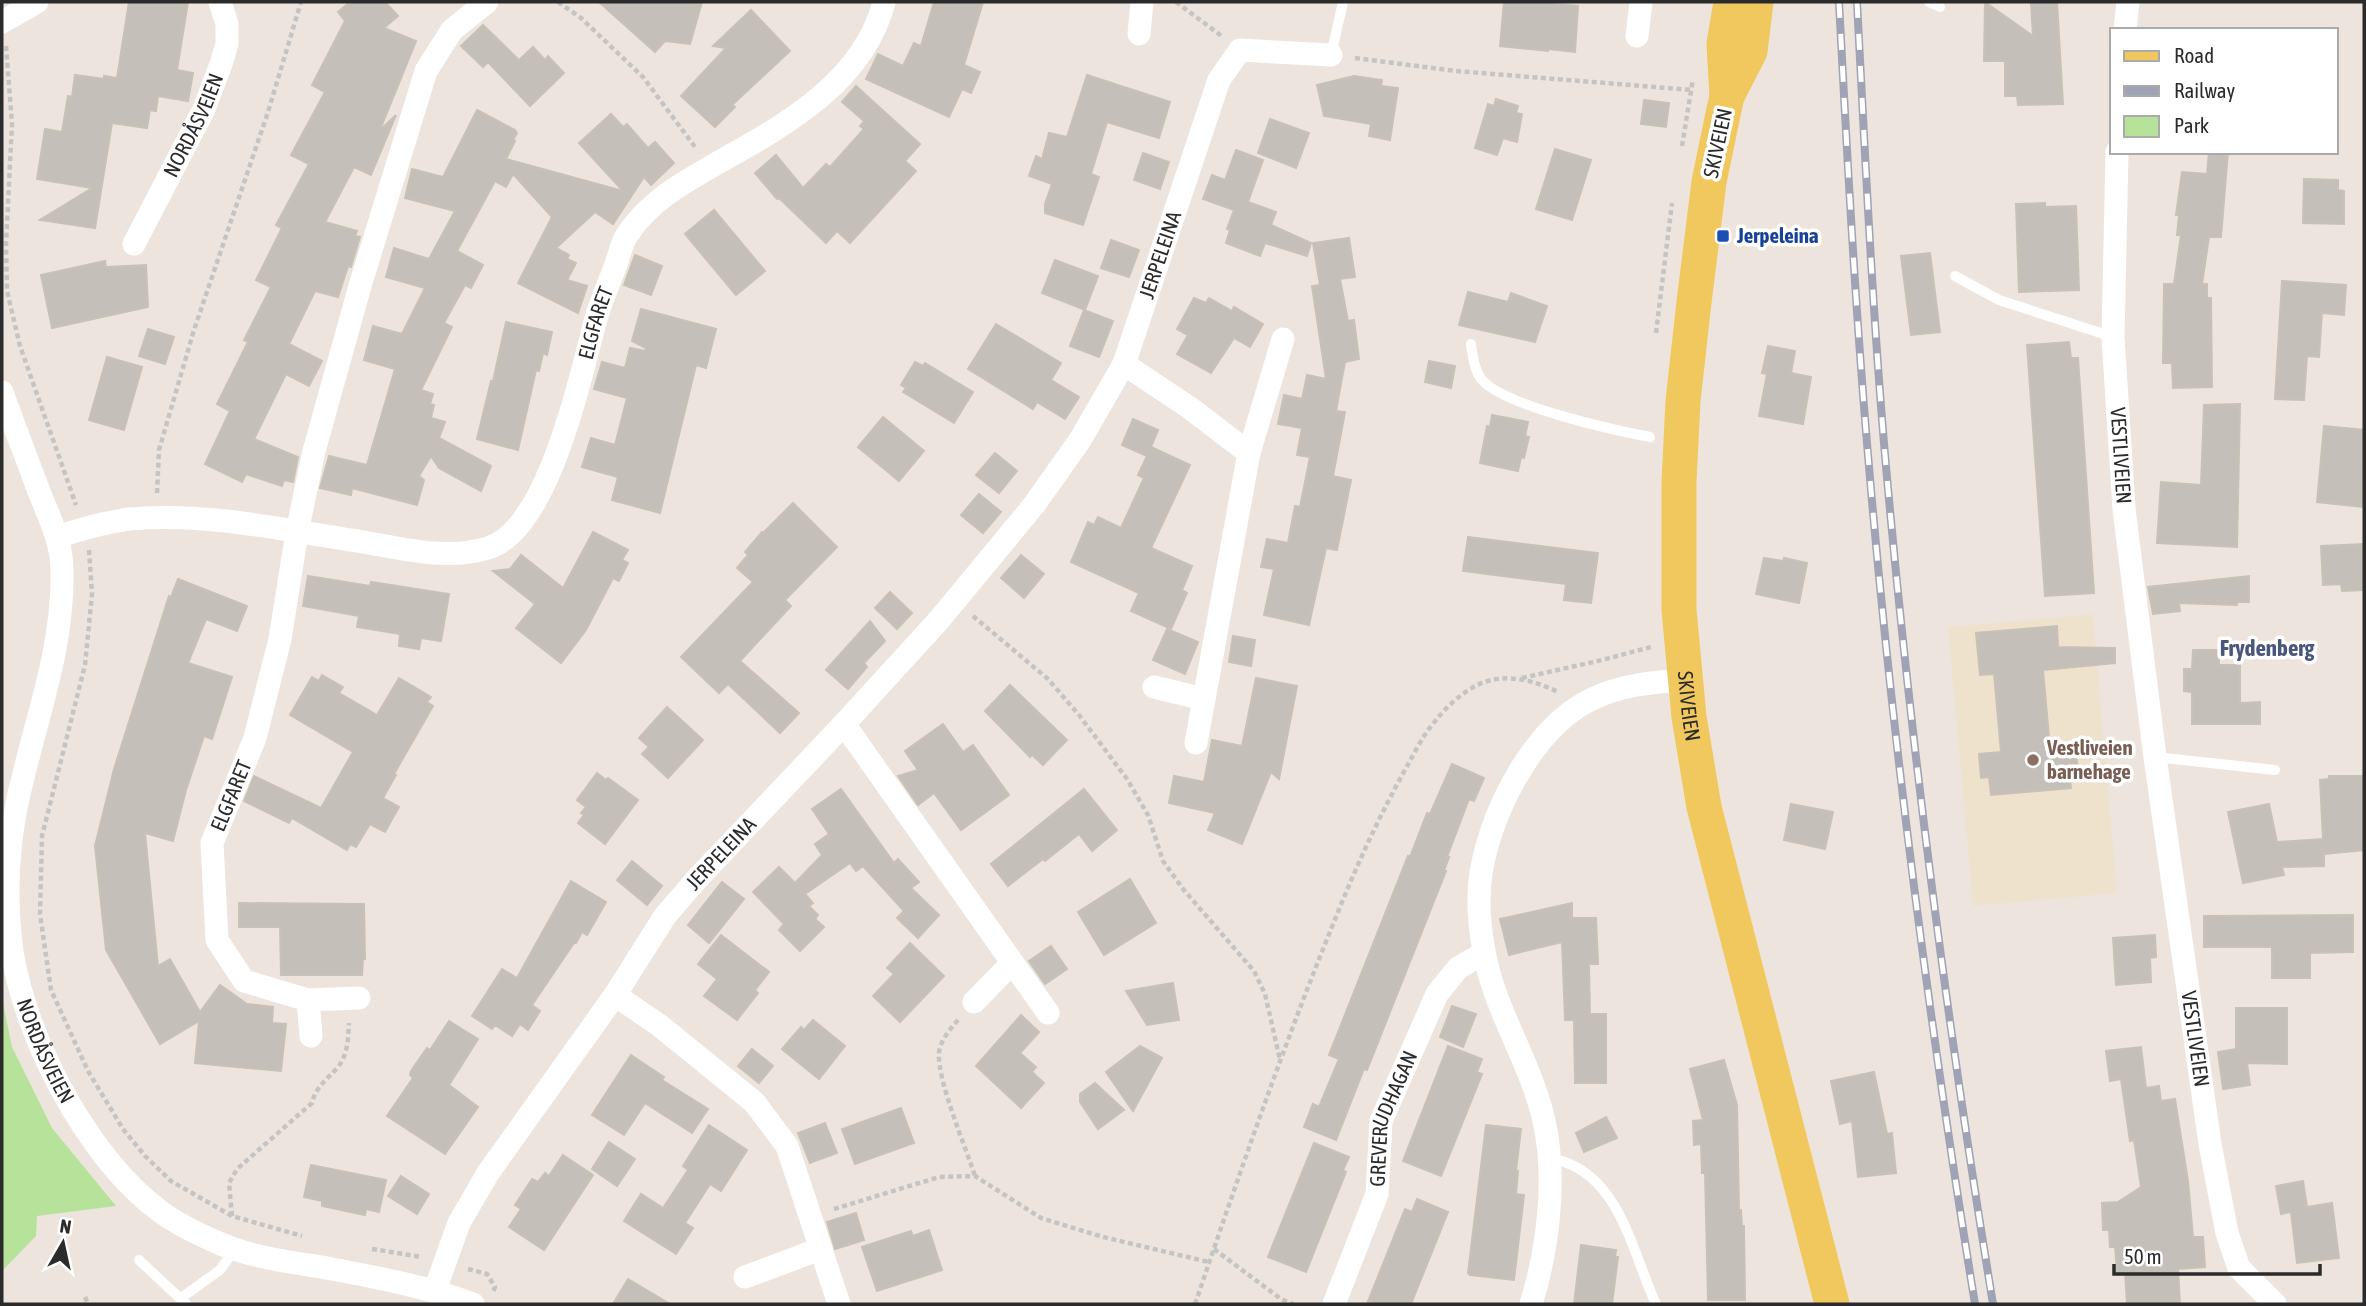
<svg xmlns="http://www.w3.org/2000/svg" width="2366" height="1306" font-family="'Asap Condensed',sans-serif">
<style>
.education{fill:#eee2cc}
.green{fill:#b6e399}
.building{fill:#c5bfb9;stroke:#c8c1b6;stroke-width:2}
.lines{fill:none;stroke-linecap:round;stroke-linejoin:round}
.path{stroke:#c4c4c4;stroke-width:4.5;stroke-dasharray:5 3.5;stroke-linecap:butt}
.lane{stroke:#fff;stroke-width:10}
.street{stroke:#fff;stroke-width:23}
.primary{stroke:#f1c85d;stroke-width:35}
.rail-casing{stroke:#9fa3b5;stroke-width:8}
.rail{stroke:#fff;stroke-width:5;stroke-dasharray:16;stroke-linecap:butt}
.transit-dot{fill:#1a4fb4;stroke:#fff;stroke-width:2.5}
.education-dot{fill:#8d6e63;stroke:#fff;stroke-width:2.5}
.labels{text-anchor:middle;stroke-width:7;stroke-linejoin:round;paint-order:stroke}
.street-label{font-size:21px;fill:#2b2b2b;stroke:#fff}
.transit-label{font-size:21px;font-weight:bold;fill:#164399;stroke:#fff;text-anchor:start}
.education-label{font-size:21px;font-weight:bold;fill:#785e54;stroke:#fff;text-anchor:start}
.neighbourhood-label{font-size:23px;font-weight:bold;fill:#4b567c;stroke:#fff}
</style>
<rect width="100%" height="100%" fill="#ede5dd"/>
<polygon class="education" points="2093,614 2117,893 1973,906 1948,627"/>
<polygon class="green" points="2,998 12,1047 52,1128 116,1206 37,1216 36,1236 2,1271"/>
<g class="building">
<polygon points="129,2 188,2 177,70 193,73 188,101 158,96 156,111 150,110 147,128 112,123 95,228 40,220 92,188 37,179 45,129 62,132 68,96 72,97 75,75 104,79 104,76 117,78"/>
<polygon points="350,2 385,2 398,16 384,28 416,41 380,130 396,115 371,175 354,167 325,222 357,231 355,236 360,237 351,267 348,266 338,297 315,291 289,344 322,361 309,386 286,374 254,439 298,457 293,482 284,480 282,486 246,474 242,482 205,464 230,411 217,404 248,342 244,340 271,287 256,280 282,228 276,225 309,164 291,155 325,92 312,85 345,21 338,12"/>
<polygon points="599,2 702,2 690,44 665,41 655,52"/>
<polygon points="934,2 983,2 964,65 980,72 971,93 962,89 949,117 866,79 878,54 903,66 914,43 921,46"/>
<polygon points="1504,2 1553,2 1553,4 1578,6 1575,52 1548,49 1548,51 1500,46"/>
<polygon points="1985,2 2033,36 2031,4 2057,2 2063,104 2018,105 2017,96 2005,96 2005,61 1984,61"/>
<polygon points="751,10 790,51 732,105 735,107 715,127 681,96 726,48 713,46"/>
<polygon points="483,25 519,60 533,47 545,60 548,56 564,73 530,106 488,62 483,67 461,46"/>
<polygon points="1087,75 1170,102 1159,138 1107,122 1091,174 1099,177 1083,225 1045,213 1045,204 1052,184 1029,176 1036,156 1042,159 1049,133 1067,137"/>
<polygon points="1354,76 1382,80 1381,86 1398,88 1390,140 1369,136 1371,124 1324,116 1317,85"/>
<polygon points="856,86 920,144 905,161 916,171 850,243 837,231 826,243 779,198 777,199 755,173 776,155 803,188 826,164 830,167 864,129 860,126 864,121 842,102"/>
<polygon points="1496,99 1518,106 1516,113 1522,114 1517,142 1503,138 1497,155 1475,148 1488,104 1494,106"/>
<polygon points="1644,100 1669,103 1666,127 1641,124"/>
<polygon points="477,110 515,130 517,133 513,140 515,141 506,159 623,191 579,143 611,114 623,127 627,124 648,148 655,142 674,163 651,185 644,177 613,224 595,212 556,248 569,255 567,259 576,263 567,280 587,286 578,313 518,283 552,217 513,174 506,187 495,181 457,251 483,265 471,288 465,285 444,323 452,327 421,390 433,394 430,404 434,405 431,418 445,422 439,438 491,466 481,491 439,468 431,456 419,476 424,480 417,505 352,488 351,495 320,488 329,456 367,465 395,369 364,360 373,326 402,334 425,288 386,277 394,248 429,259 455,211 405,198 412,169 443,177"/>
<polygon points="1270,119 1309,133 1296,168 1258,153"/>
<polygon points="1555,149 1591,160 1572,220 1536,209"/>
<polygon points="1236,150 1263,160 1248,202 1276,212 1271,225 1311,243 1307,256 1265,243 1260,256 1226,243 1230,230 1227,229 1234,210 1203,199 1212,175 1225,180"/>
<polygon points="2209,152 2228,152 2221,237 2209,237 2202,284 2207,284 2207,298 2211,298 2212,387 2173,388 2172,363 2163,363 2164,284 2174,284 2181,235 2177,235 2179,215 2176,215 2182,172 2207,174"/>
<polygon points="1143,153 1169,162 1160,189 1134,180"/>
<polygon points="2304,179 2338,180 2338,190 2344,191 2344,224 2303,223"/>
<polygon points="2045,203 2045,207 2076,206 2079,290 2019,292 2016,204"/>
<polygon points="714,210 765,271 736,295 685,234"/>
<polygon points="1349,238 1355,277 1340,279 1348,321 1354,320 1359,359 1345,362 1336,411 1345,412 1333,476 1351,480 1337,550 1326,548 1309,625 1264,615 1274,569 1261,567 1267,539 1288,543 1295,506 1300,507 1310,457 1297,455 1302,428 1278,424 1284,395 1302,399 1307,375 1326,379 1312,286 1320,285 1313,243"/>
<polygon points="1111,240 1139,250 1129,277 1101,268"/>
<polygon points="1930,253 1940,332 1911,335 1901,256"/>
<polygon points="635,255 662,266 651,295 624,285"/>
<polygon points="1055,260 1098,276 1085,310 1042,293"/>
<polygon points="105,261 106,267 146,265 148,307 52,328 41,275"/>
<polygon points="2282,281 2346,285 2344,315 2322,313 2319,357 2307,356 2304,400 2275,399"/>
<polygon points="1468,292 1508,302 1511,293 1547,306 1535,342 1459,325"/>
<polygon points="1194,298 1206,303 1209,298 1232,311 1234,307 1263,324 1250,347 1234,338 1211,373 1177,354 1188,335 1177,329"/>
<polygon points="641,309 716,329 706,368 696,365 660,513 612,500 618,477 582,467 591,438 615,445 627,398 594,389 602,362 625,368 630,348 645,351 646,348 632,341"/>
<polygon points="1084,310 1113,321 1099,357 1070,346"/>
<polygon points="506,322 552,332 547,355 543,353 539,371 536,370 518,450 477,439 491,381 493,381"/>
<polygon points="996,324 1061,363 1051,380 1079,397 1065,419 1037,402 1033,409 968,369"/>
<polygon points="148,329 174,337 165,364 139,356"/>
<polygon points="2069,342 2071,358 2078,358 2094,593 2045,596 2027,345"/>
<polygon points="1768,346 1795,351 1791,373 1811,377 1803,424 1759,416 1767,374 1762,373"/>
<polygon points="107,357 142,367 124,430 89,420"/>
<polygon points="1429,361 1455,366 1451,388 1425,382"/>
<polygon points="915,362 923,366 925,363 973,392 954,423 903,392 906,388 901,385"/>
<polygon points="2240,404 2237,547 2157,543 2161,482 2201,485 2204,405"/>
<polygon points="1492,415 1528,422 1525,436 1529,437 1524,458 1521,457 1518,471 1480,463 1487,426 1490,427"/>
<polygon points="883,417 924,451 899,481 858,447"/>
<polygon points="1133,419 1158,430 1151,447 1190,465 1151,548 1192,566 1182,590 1187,593 1171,629 1131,611 1139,593 1071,562 1088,522 1094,525 1098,517 1121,528 1144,478 1138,475 1147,456 1122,445"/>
<polygon points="2324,426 2364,430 2363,507 2317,502"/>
<polygon points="995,453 1017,471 999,493 976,475"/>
<polygon points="979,494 1001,512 983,533 961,515"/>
<polygon points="793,503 837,547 785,600 791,606 740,661 799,713 780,733 728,684 719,693 681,657 753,582 737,568 748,555 745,552 762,532 763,533"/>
<polygon points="593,532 628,550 622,560 628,563 619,581 613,578 586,630 561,663 516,628 535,604 493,571 510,569 521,555 563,588"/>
<polygon points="1468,537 1598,553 1591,603 1564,600 1566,584 1463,571"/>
<polygon points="2364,544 2364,590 2342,591 2341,584 2323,585 2321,546"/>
<polygon points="1021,555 1044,574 1024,598 1001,578"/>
<polygon points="1764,558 1783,561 1784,558 1807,563 1799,603 1756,594"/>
<polygon points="308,576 364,585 370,586 371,582 449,594 441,641 421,638 419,649 399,646 400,634 357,627 359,616 303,606"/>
<polygon points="2249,576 2249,602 2237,602 2237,605 2179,603 2180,611 2153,614 2148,587"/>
<polygon points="178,579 247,606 237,631 206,619 188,663 232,677 212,739 204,736 186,790 173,841 145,833 158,966 170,959 200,1012 220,985 247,1004 273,1007 272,1023 286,1024 281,1071 195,1063 199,1021 160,1044 106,950 95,846 114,769 169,596 171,597"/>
<polygon points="890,592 912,613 897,629 875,608"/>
<polygon points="870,621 885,641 864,663 867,667 848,689 826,670"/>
<polygon points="2057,626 2058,647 2115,648 2115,663 2043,670 2050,748 2075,746 2078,769 2069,770 2071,788 1991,795 1989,777 1981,778 1979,754 2001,752 1994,674 1980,675 1976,633"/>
<polygon points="1167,629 1198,642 1185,674 1153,660"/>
<polygon points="1233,636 1255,640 1251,666 1229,662"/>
<polygon points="2193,650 2219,650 2219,665 2240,665 2240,703 2260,702 2260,724 2192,724 2192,692 2184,691 2184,669 2192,669"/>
<polygon points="322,675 343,687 339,693 377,715 399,678 431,697 427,702 433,706 394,774 396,775 383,798 399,807 385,832 370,824 356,847 350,844 347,850 292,818 289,823 244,801 254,776 321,808 353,752 290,715 312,677 319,681"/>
<polygon points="1256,678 1297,686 1279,779 1271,772 1242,844 1208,830 1215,813 1169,803 1174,776 1204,782 1212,740 1242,746"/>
<polygon points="1010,685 1067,740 1043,765 1032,755 1030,757 985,711"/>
<polygon points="667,707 703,740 668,778 642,754 649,747 639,738"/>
<polygon points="943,724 963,752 973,745 1009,795 961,830 934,793 918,805 898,776 918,770 905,751"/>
<polygon points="1452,764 1484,778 1474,801 1469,799 1447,857 1449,857 1444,871 1446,871 1367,1070 1364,1069 1336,1140 1304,1127 1313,1104 1319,1107 1339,1059 1329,1055 1408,856 1410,857 1427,813 1430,814"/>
<polygon points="597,773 606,780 608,778 638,800 605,844 578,823 584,815 581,813 586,807 577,800"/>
<polygon points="2329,776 2364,776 2364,850 2324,854 2324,866 2282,867 2284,875 2243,883 2228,812 2269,804 2277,842 2323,839 2320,780 2329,779"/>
<polygon points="841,789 894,863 898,859 919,882 911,888 939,915 918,938 897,918 904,911 863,866 856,871 850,863 805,894 813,903 809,906 818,915 815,919 824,927 800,951 779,930 784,924 753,892 779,867 795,883 822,855 815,844 829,834 812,809"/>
<polygon points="1084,789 1117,830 1092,851 1079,834 1045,861 1043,859 1008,886 991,864"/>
<polygon points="1791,804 1833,812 1825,849 1784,840"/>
<polygon points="632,861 662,886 647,905 617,880"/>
<polygon points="1130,879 1156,923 1104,955 1078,912"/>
<polygon points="571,881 606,902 587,935 582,932 576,943 574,943 532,1005 540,1011 528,1030 520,1024 512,1036 495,1025 492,1029 472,1016 502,969 517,978"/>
<polygon points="722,882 744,899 709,943 688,925"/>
<polygon points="239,903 364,904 365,959 363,959 362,975 281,975 280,927 239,927"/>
<polygon points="1572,903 1572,918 1596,918 1598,964 1589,964 1590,1014 1606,1014 1606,1083 1575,1083 1574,1020 1565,1020 1562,942 1509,955 1500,919"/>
<polygon points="2353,915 2353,952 2310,953 2310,978 2272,978 2272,947 2204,947 2204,916"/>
<polygon points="721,935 769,972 755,990 758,993 737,1020 704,996 717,979 698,964"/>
<polygon points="2155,935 2156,957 2150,958 2151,982 2116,985 2113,938"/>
<polygon points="910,943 944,976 900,1022 873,996 894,974 887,968"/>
<polygon points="1051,946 1067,969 1045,984 1029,961"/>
<polygon points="1173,983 1179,1020 1147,1025 1126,991"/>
<polygon points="1452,1006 1476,1014 1463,1047 1440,1037"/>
<polygon points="2236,1008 2287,1008 2287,1064 2247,1063 2250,1085 2223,1089 2218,1052 2236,1049"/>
<polygon points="1021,1015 1039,1032 1020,1053 1036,1067 1032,1072 1044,1083 1021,1108 976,1066"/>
<polygon points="813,1020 845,1046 819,1079 782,1049 801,1027 804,1030"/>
<polygon points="449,1021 478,1039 449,1085 478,1107 445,1154 387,1116 413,1078 410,1075 411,1071 427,1048 430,1050"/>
<polygon points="1140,1046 1162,1058 1133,1111 1106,1072"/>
<polygon points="1448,1046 1482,1059 1477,1072 1482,1074 1441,1176 1403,1161"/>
<polygon points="2141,1047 2146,1088 2159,1086 2161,1101 2175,1099 2188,1181 2193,1237 2203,1237 2205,1267 2178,1269 2180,1304 2127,1304 2125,1272 2117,1272 2115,1247 2110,1247 2109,1230 2103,1230 2102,1203 2118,1202 2141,1187 2134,1140 2130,1141 2121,1079 2110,1081 2106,1051"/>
<polygon points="752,1049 773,1066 759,1083 738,1066"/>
<polygon points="631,1055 664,1077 662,1080 708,1109 692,1133 645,1103 624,1135 592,1115"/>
<polygon points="1724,1060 1737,1105 1739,1210 1741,1210 1742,1226 1744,1226 1745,1300 1708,1300 1705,1173 1702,1173 1701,1144 1694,1145 1693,1121 1703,1120 1690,1069"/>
<polygon points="1874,1072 1887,1134 1892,1133 1896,1173 1858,1177 1852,1121 1840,1124 1831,1081"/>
<polygon points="1095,1083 1124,1110 1098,1129 1080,1102 1080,1094"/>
<polygon points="901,1108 914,1143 855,1164 842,1129"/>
<polygon points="1606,1117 1617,1138 1584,1152 1576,1133"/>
<polygon points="825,1123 837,1153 810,1163 798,1133"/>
<polygon points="709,1125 747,1150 721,1191 710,1184 685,1223 693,1228 676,1254 624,1221 641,1194 663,1208 688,1170 683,1166"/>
<polygon points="1486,1125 1521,1129 1516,1171 1518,1171 1516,1194 1524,1195 1514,1280 1470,1275 1468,1273"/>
<polygon points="609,1142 635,1159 617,1186 592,1169"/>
<polygon points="1314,1143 1349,1157 1343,1170 1346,1172 1306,1272 1268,1257"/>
<polygon points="563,1155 593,1175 544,1250 509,1227 521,1209 515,1205 532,1179 538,1182 545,1173 549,1176"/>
<polygon points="311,1165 386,1180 379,1212 366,1209 365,1215 322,1206 322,1201 304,1197"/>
<polygon points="401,1176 429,1194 417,1214 388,1196"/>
<polygon points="2303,1181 2307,1207 2332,1203 2339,1258 2297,1263 2291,1212 2281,1214 2276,1186"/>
<polygon points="1417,1199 1448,1212 1411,1304 1367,1304 1405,1209 1412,1212"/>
<polygon points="856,1213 864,1240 835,1249 827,1222"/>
<polygon points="929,1230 942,1270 877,1291 862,1247 911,1231 913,1236"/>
<polygon points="1581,1245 1616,1250 1615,1257 1618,1257 1612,1304 1574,1304"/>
<polygon points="628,1279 670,1304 613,1304"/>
</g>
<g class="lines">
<g class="path">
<polyline points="558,2 581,18 643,77 695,147"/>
<polyline points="1176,2 1223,37"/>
<polyline points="6,46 12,124 6,244 7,291 20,346 76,505"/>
<polyline points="1355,58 1456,71 1692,90"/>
<polyline points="1682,146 1693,79"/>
<polyline points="1656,333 1672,203"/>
<polyline points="157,493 159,450 194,330 268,112 301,2"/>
<polyline points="89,550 92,594 85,665 42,836 40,914 51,990 88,1071 123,1129 145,1156 171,1181 232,1216 302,1236"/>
<polyline points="973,616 1048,679 1079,715 1127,779 1148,815 1163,861 1183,889 1254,971 1265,994 1280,1060"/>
<polyline points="1522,678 1602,660 1651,647"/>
<path d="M958,1020c-8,9 -18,21 -19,33 -2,27 27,95 36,123"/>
<polyline points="834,1209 939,1177 975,1176 1041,1218 1103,1237 1209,1262"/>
<path d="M232,1216l-3,-33 8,-14 75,-66c4,-17 15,-23 26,-36 10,-13 10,-28 11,-44"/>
<polyline points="372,1249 422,1257"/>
<polyline points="1214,1249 1281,1299 1293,1304"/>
<polyline points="468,1269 487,1274 495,1287 493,1292"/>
<polyline points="85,1297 88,1304"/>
<path d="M1195,1304c45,-132 90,-263 143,-392 20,-50 42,-97 68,-144 9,-16 18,-35 31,-49 10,-13 25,-26 40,-34 27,-13 56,-5 81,7"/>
</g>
<g class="lane">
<polyline points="1929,2 1940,7"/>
<polyline points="1331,55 1343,2"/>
<polyline points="1955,276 1999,300 2113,337"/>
<path d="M1471,344c2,13 3,26 11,36 23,26 131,50 168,57"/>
<polyline points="2155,757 2275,770"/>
<path d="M1549,1158c70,11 82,92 107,146"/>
<polyline points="139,1260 186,1304"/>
<polyline points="181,1298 220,1270 235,1249"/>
</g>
<g class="street">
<polyline points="2,22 37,2"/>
<polyline points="2125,30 2128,2"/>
<polyline points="1139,34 1142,2"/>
<polyline points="1637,36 1641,2"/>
<path id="s1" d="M2117,152l-4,185 11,172 31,248 55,387 17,89 12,35 36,36"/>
<path id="s2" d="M134,244l70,-135 17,-45 6,-20v-20l-7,-22"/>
<polyline points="1124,364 1190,408 1249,453"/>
<path id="s3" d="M2,392c11,32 24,64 36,97 10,26 24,52 24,81 2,82 -30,159 -46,238 -8,41 -10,85 -6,127 8,91 76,223 151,277 15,11 35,21 53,29 36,17 79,21 118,28 48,9 95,18 141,35"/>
<path id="s4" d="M57,537c24,-8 48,-15 73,-18 74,-7 154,11 228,22 42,7 87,20 130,7 62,-19 93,-176 109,-233 5,-16 12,-32 18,-48 4,-10 6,-23 12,-32 23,-35 59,-54 94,-74 66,-37 143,-80 163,-159"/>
<polyline points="1154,687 1204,699"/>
<polyline points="844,724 1048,1013"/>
<polyline points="1196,743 1249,453 1283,339"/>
<polyline points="615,995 659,1025 754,1102 787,1146 839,1304"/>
<path id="s5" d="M359,998l-51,2 -64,-19 -27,-41 -5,-97 43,-105 25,-99 17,-107 17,-81 46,-165 66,-215 26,-41 35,-28"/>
<polyline points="308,1000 311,1036"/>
<polyline points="974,1002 1011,964"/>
<polyline points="745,1277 820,1249"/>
<path id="s6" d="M435,1290l24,-67 29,-50 127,-178 50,-79 32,-37 147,-155 95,-104 95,-115 46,-65 44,-76 95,-284 21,-30 91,5"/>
<path id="s7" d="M1334,1304l43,-110 4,-73 56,-127 21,-26 26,-15"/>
<path d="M1531,1304c17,-55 26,-126 13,-183 -13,-59 -50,-111 -60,-170 -5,-26 -7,-57 -2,-84 12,-60 52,-140 110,-168 29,-14 61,-17 93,-19"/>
</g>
<g class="primary">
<path id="s8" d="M1756,2l-6,49 -23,45 -5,23 -13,63 -15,120 -11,99 -4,81v128l10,107 15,90 128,497"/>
<polyline points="1727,96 1724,44 1731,2"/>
</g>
<defs>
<g id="rail">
<path d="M1839,2c8,151 16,302 29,453 24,285 61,567 107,849"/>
<path d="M1857,2c8,151 15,302 28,453 25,285 62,568 108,849"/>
</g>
</defs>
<use href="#rail" class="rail-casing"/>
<use href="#rail" class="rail"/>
</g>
<rect class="transit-dot" x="1716" y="229" width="14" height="14" rx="3.5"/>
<circle class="education-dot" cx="2033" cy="760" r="7"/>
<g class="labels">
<g class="street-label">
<text dy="7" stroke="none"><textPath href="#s2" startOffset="133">NORDÅSVEIEN</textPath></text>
<text transform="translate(1718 143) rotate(-78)" y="7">SKIVEIEN</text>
<text dy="7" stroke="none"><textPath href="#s6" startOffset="1276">JERPELEINA</textPath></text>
<text dy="7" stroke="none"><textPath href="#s4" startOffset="693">ELGFARET</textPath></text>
<text dy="7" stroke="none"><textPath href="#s1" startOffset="304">VESTLIVEIEN</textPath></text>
<text dy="7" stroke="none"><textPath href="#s8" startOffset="714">SKIVEIEN</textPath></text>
<text dy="7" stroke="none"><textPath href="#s5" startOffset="315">ELGFARET</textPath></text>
<text dy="7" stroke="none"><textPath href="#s6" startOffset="525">JERPELEINA</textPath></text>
<text dy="7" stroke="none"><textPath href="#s1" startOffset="892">VESTLIVEIEN</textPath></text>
<text dy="7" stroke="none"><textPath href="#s3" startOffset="681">NORDÅSVEIEN</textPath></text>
<text dy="7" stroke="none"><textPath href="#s7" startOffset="196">GREVERUDHAGAN</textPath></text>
</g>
<g class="transit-label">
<text x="1737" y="243">Jerpeleina</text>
</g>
<g class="education-label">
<text x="2047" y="755">Vestliveien<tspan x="2047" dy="24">barnehage</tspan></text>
</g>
<g class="neighbourhood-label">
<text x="2267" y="656">Frydenberg</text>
</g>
</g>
<rect width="2366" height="1306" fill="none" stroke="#2b2b2b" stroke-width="7"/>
<rect x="2110" y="28" width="228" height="126" fill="#ffffff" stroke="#aaaaaa" stroke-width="2"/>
<rect x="2124" y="51" width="35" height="10" fill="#f1c85d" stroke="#aaaaaa" stroke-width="2"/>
<text x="2174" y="63" font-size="21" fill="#2b2b2b">Road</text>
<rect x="2124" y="86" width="35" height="10" fill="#9fa3b5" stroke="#aaaaaa" stroke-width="2"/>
<text x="2174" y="98" font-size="21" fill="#2b2b2b">Railway</text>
<rect x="2124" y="116" width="35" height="21" fill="#b6e399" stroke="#aaaaaa" stroke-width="2"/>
<text x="2174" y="133" font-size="21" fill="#2b2b2b">Park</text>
<g transform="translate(63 1243) rotate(9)" stroke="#ffffff" stroke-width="5" paint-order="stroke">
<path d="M0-5L12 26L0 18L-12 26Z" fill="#2b2b2b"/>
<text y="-10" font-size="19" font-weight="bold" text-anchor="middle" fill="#2b2b2b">N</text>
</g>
<path d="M2114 1264v10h206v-10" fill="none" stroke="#2b2b2b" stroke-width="3.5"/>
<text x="2124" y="1264" font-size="21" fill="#2b2b2b" stroke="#ffffff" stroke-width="5" paint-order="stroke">50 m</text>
</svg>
